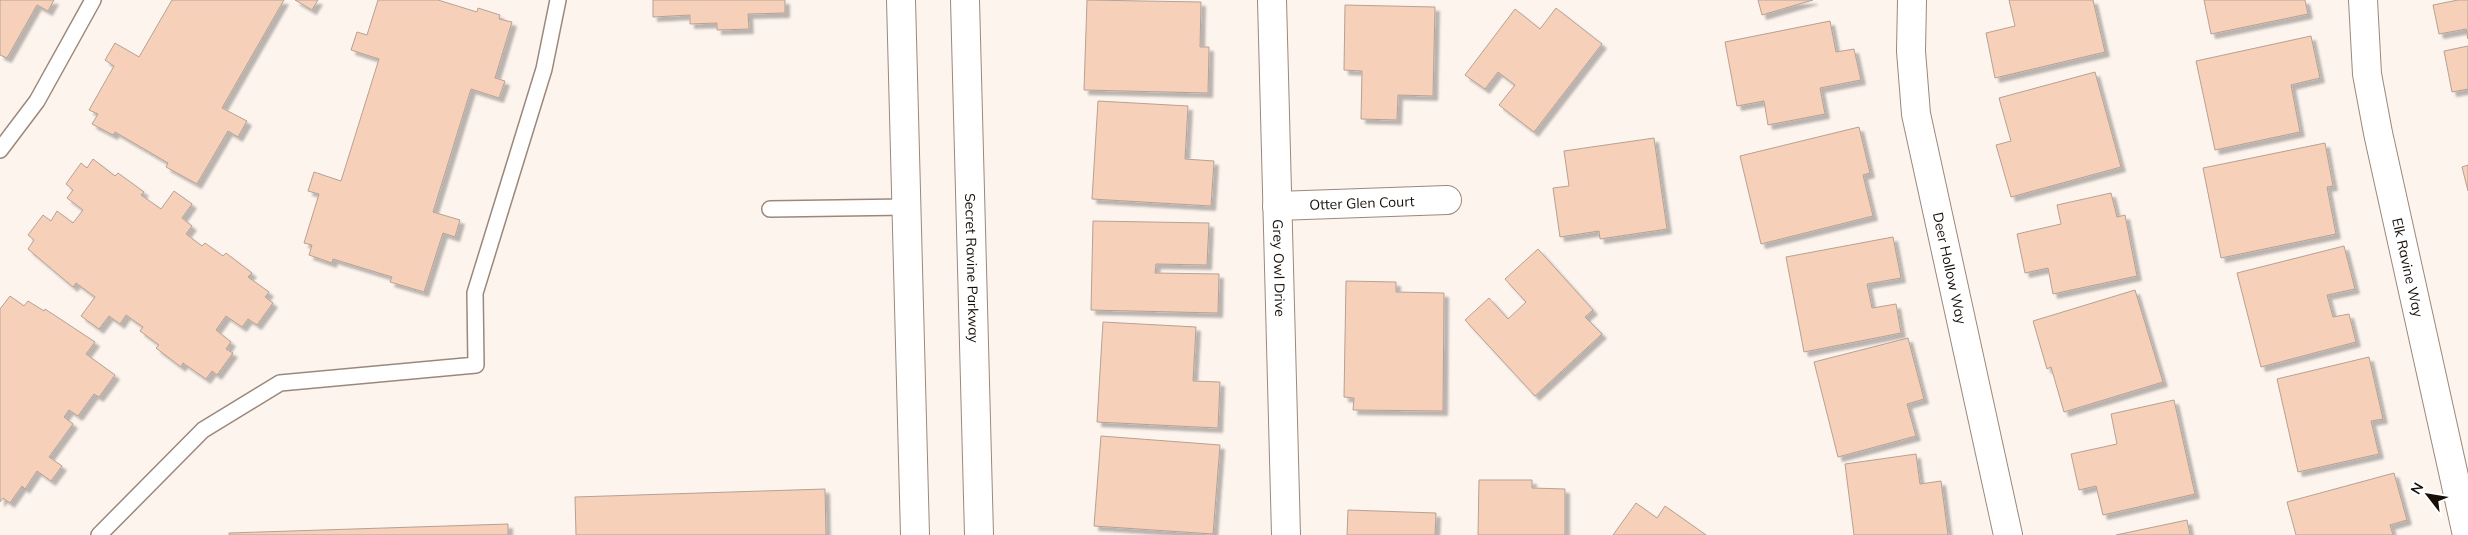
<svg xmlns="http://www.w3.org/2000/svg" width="2468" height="535" font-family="Mulish,sans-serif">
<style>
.building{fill:#f6d0b8;stroke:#b6a194;filter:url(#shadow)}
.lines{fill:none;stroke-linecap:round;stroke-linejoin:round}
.service-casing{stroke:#9c887b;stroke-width:18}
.minor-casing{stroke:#9c887b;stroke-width:30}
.secondary-casing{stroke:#9c887b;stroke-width:30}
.service{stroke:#fff;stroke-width:15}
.minor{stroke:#fff;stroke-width:28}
.secondary{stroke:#fff;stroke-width:28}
.labels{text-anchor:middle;stroke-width:5;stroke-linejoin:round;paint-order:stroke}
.street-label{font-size:14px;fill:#150e09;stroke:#fff}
</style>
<defs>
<filter id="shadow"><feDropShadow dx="4.5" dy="4.5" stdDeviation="1" flood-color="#0004"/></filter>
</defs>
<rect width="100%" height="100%" fill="#fdf4ee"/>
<g class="building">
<polygon points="0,0 54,0 48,11 37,5 7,58 0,55"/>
<polygon points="172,0 284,0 222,108 247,121 238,137 228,131 197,184 166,167 168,163 115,132 113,135 92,124 98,114 89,110 114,66 105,60 115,43 139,57"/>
<polygon points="295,0 318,0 312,10"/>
<polygon points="378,0 438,0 477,12 478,8 500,15 499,19 512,22 495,78 505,81 499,98 471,89 433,212 460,220 455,237 443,233 424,292 390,282 392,277 333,259 332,263 309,255 312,245 304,243 319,194 308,191 314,172 341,181 379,59 351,50 357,32 367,35"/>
<polygon points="653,0 785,0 785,13 748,14 749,29 717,30 717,23 690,24 690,15 653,17"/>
<polygon points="1087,0 1201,2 1200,47 1209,47 1208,93 1084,90"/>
<polygon points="1758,0 1813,0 1762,15"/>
<polygon points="2009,0 2093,0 2105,52 1995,78 1986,33 2015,26"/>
<polygon points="2204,0 2305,0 2308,14 2211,34"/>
<polygon points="2458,0 2468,0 2468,39 2466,29 2439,34 2433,5"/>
<polygon points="1345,5 1435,7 1433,96 1398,95 1397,120 1361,119 1362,71 1344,70"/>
<polygon points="1556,8 1602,44 1534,132 1499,105 1515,85 1498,72 1485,89 1465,75 1515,9 1540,29"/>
<polygon points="1830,21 1836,52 1854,49 1861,80 1820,88 1825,114 1768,125 1764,101 1737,106 1725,42"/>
<polygon points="2311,36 2320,78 2291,85 2300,132 2215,150 2196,61"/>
<polygon points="2468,46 2468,89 2452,92 2444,51"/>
<polygon points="2095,72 2121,167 2011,197 1996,145 2011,141 1999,98"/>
<polygon points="1098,101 1188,106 1185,159 1214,161 1211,206 1092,199"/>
<polygon points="1859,127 1870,173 1863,175 1873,216 1761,244 1740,156"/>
<polygon points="1654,138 1667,229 1600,239 1599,231 1560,237 1553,188 1569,186 1564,151"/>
<polygon points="2325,143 2333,186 2327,187 2336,234 2221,258 2203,168"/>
<polygon points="93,159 115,176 118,173 144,192 141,195 161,209 174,191 192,204 182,218 192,226 186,234 202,246 205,243 223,256 226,253 252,273 248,277 269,292 265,297 273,303 257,325 248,319 242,327 226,316 216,330 231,342 226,349 233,353 217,375 212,371 206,379 183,363 181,367 156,348 159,345 140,331 143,327 126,315 120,324 109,316 99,329 81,316 95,297 76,283 73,287 28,249 34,240 28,235 43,215 51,221 57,211 73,223 83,210 67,198 73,190 66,184 81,163 87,168"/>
<polygon points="2468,165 2468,191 2462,167"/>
<polygon points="2111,193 2117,217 2125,215 2137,276 2053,294 2048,268 2025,273 2017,234 2061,224 2057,205"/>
<polygon points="1093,221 1209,223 1207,265 1156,264 1155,273 1219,274 1218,313 1091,310"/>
<polygon points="1893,237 1901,278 1867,284 1872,308 1896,304 1901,333 1804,352 1786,257"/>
<polygon points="2344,246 2355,289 2327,295 2333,317 2349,314 2356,342 2261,367 2237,273"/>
<polygon points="1538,249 1593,310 1585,317 1602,334 1535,396 1465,320 1489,298 1508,319 1526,302 1505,279"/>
<polygon points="1346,281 1396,282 1396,292 1444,293 1443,411 1353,410 1354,398 1344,397"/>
<polygon points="2135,290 2163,382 2064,412 2051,367 2047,369 2033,321"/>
<polygon points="10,296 24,306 28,301 44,311 45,309 95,342 86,354 115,375 99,397 94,394 78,416 69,410 64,417 73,424 49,457 62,466 51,481 37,471 25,489 22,486 10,503 3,498 0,502 0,309"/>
<polygon points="1103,322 1196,327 1193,381 1220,382 1218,428 1097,422"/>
<polygon points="1908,338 1924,399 1907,404 1916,436 1838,457 1814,362"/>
<polygon points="2369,357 2383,419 2371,421 2379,454 2298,472 2277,379"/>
<polygon points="2174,400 2195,494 2103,515 2096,486 2079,490 2071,454 2117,444 2111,414"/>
<polygon points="1101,436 1220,445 1213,534 1094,526"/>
<polygon points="1916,454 1920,484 1941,481 1948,535 1854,535 1845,464"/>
<polygon points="2394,473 2407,520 2390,525 2393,535 2296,535 2287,502"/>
<polygon points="1479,480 1532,480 1532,488 1565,489 1565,535 1478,535"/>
<polygon points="825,489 826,535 576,535 575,497"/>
<polygon points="1636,503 1657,518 1665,506 1706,535 1613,535"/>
<polygon points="1348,510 1436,513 1435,535 1347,535"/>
<polygon points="2187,520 2190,535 2116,535"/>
<polygon points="508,524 508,535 229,535 229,533"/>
</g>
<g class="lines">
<defs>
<g id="service">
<polyline points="0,150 37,101 93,0"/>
<polyline points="770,209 906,207"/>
<polyline points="99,535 203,430 280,383 476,365 475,293 544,69 558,0"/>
</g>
<g id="minor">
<path id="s1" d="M1272,0l14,535"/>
<path id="s2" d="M1912,0l-1,51 5,63 92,421"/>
<path id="s3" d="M2363,0l4,74 11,59 89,402"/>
<path id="s4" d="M1277,206l170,-6"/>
</g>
<g id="secondary">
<polyline points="901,0 915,535"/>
<path id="s5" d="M965,0l14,535"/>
</g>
</defs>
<use href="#service" class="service-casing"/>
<use href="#minor" class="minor-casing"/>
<use href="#secondary" class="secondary-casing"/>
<use href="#service" class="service"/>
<use href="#minor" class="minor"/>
<use href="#secondary" class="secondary"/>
</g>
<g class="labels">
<g class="street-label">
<text dy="5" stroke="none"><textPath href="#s4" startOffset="85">Otter Glen Court</textPath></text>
<text dy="5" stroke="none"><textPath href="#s1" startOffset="268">Grey Owl Drive</textPath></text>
<text dy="5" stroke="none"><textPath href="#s5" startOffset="268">Secret Ravine Parkway</textPath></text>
<text dy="5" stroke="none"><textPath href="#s3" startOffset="272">Elk Ravine Way</textPath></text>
<text dy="5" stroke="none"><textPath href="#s2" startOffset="272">Deer Hollow Way</textPath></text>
</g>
</g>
<g transform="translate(2428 495) rotate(301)" stroke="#ffffff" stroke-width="4" paint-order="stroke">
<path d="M0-4L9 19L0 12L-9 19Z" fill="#150e09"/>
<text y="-8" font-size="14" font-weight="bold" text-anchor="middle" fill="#150e09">N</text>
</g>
</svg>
